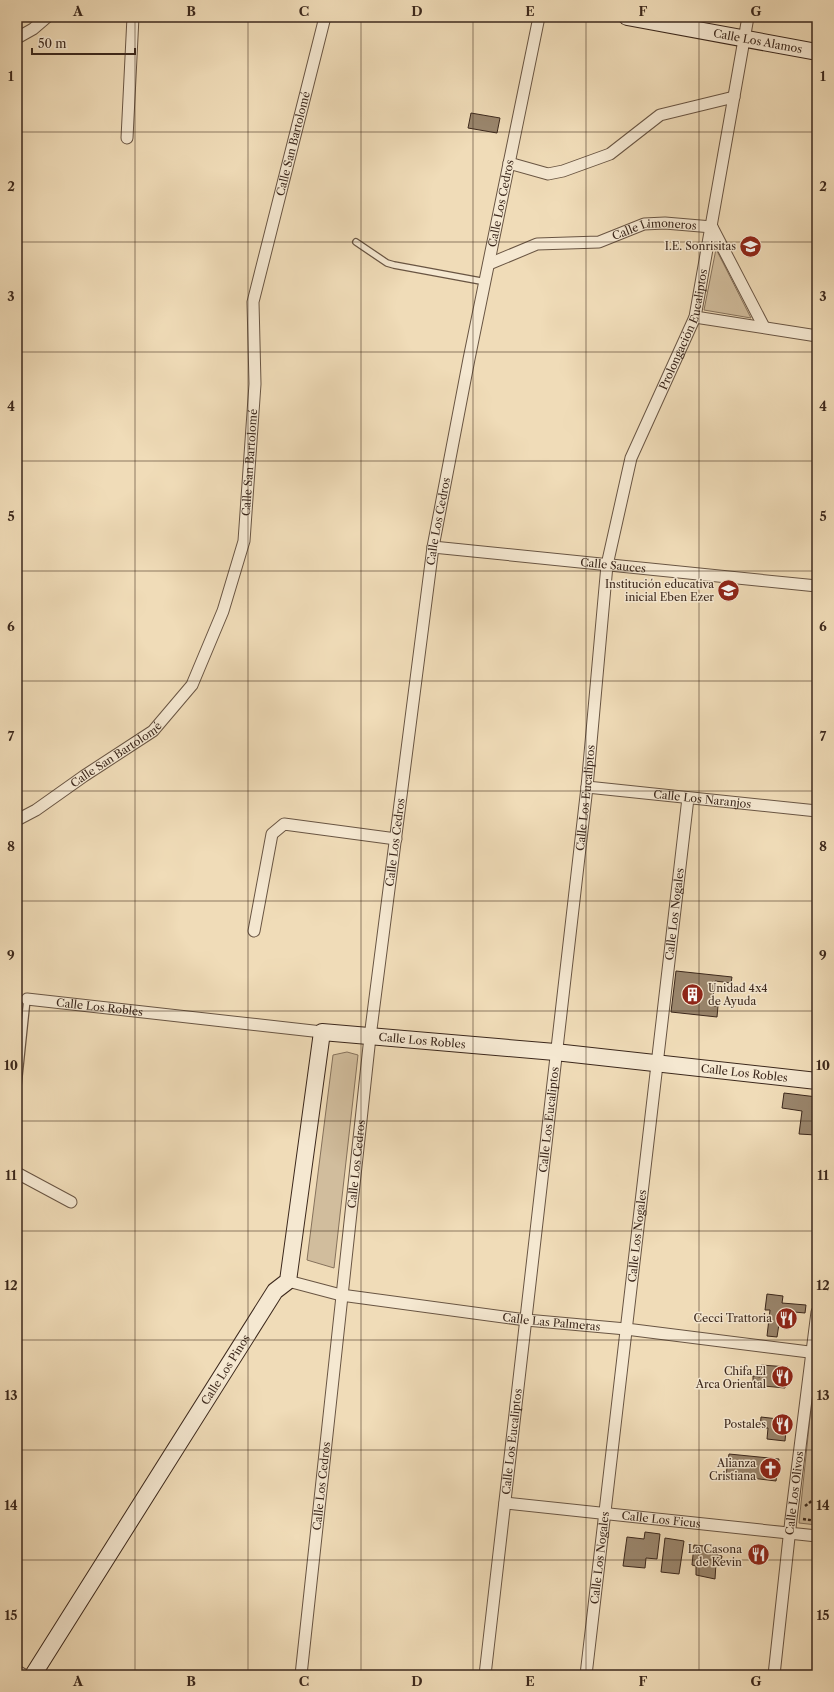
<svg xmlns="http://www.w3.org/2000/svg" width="834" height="1692" font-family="'Libre Caslon Text',serif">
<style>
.green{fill:#d1bd9d;stroke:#86725c}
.building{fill:#9a866d;stroke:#3c281c}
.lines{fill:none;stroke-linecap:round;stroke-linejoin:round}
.lane-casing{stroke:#695543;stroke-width:8}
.street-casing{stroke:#695543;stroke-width:13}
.secondary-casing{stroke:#3c281c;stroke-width:18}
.path{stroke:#3c281c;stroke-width:2.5;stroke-dasharray:3 2;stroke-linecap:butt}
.lane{stroke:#f5e8d1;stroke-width:5.5}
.street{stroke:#f5e8d1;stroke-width:11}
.secondary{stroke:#f5e8d1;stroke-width:16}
.grid{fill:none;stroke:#3c281c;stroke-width:1;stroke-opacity:0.55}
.labels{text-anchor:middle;stroke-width:3;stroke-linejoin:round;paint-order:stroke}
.street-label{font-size:11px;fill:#3c281c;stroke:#f5e8d1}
.poi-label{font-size:11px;fill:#3c281c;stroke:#f5e8d1;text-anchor:end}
.neatline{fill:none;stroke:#3c281c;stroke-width:1.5}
.grid-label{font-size:13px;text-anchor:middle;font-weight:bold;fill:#3c281c}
</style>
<rect width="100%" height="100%" fill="#f0dcb8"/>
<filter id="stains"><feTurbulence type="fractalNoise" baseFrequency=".005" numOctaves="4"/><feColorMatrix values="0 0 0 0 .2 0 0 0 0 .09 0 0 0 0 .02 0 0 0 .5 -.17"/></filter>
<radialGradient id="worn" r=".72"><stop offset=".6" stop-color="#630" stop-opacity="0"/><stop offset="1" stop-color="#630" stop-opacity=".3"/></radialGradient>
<g class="green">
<polygon points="716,249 751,318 704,310"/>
<polygon points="347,1052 358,1055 334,1268 307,1260 333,1055"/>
<polygon points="816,1359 817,1359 817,1525 799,1523"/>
</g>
<g class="building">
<polygon points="471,113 500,118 497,133 468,128"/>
<polygon points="676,971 732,977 731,983 715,981 712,1006 718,1006 717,1017 671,1012"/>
<polygon points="784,1093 817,1097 816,1135 799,1134 802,1111 782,1108"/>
<polygon points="767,1294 783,1296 782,1303 806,1305 805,1313 794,1312 793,1325 779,1324 777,1337 767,1336 770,1310 765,1310"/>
<polygon points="761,1365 788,1367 785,1388 753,1385 753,1376 760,1377"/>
<polygon points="761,1417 787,1420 785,1441 767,1439 768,1428 760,1428"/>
<polygon points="729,1454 779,1459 776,1481 726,1475"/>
<polygon points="645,1532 660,1534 657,1559 646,1558 645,1568 623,1566 627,1537 644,1539"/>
<polygon points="665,1538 684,1541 679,1574 661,1572"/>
<polygon points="694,1545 704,1546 708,1551 717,1552 717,1555 722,1556 721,1561 716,1563 715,1579 696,1575 696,1566 692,1565"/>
</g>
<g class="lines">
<defs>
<g id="lane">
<polyline points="356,242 387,263 394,265 486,282"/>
<polyline points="17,1095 27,999"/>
</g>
<g id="street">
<polyline points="17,38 33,29 47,17"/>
<polyline points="127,138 133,17"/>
<polyline points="509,163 548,174 563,171 610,154 660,115 734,97"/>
<polyline points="712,227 764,327"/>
<path id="s1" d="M489,264l48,-20 62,-2 45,-18 21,-1 47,4"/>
<polyline points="695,317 817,336"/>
<path id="s2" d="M433,547l384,39"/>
<path id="s3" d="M587,787l230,24"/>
<path id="s4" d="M17,820l19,-10 48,-34 69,-45 39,-46 31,-74 21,-70 11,-157 -2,-82 72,-285"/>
<polyline points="254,931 272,834 284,824 396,839"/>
<path id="s5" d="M27,999l295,33"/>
<polyline points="17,1173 71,1202"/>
<path id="s6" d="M288,1281l53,14 185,25 100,9 191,24"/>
<path id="s7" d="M505,1503l312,33"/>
<polyline points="17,1671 24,1675"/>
<path id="s8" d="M301,1675l69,-638 63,-490 36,-188 70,-342"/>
<path id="s9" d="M485,1675l102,-888 20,-222 24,-107 64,-141 53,-300"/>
<path id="s10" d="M586,1675l102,-877"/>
<path id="s11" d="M774,1675l17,-156 26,-207"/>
</g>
<g id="secondary">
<path id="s12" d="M627,17l190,35"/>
<path id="s13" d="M33,1675l242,-384 13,-10 34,-249 233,20 262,29"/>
</g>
</defs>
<use href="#lane" class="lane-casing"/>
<use href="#street" class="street-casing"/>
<use href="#secondary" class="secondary-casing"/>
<g class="path">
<polyline points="805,1506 817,1497"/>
<polyline points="803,1519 817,1521"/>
</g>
<use href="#lane" class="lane"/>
<use href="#street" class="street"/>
<use href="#secondary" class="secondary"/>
</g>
<path class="grid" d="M135,17v1658M248,17v1658M361,17v1658M473,17v1658M586,17v1658M699,17v1658M17,132h800M17,242h800M17,352h800M17,461h800M17,571h800M17,681h800M17,791h800M17,901h800M17,1011h800M17,1121h800M17,1231h800M17,1340h800M17,1450h800M17,1560h800"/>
<defs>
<symbol id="school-disc" viewBox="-11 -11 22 22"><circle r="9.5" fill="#8f2418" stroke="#f5e8d1"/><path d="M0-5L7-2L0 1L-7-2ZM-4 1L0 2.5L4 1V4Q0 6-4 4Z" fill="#fff"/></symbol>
<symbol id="building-disc" viewBox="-11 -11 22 22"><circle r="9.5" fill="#8f2418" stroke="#f5e8d1"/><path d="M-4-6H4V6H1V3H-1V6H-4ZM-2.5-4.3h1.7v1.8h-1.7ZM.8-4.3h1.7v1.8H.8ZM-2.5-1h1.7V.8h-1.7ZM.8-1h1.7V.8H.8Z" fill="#fff"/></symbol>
<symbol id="restaurant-disc" viewBox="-11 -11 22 22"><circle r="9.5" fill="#8f2418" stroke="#f5e8d1"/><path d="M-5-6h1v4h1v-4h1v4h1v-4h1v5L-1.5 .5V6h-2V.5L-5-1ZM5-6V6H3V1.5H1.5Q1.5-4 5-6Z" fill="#fff"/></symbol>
<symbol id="church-disc" viewBox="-11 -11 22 22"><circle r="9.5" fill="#8f2418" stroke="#f5e8d1"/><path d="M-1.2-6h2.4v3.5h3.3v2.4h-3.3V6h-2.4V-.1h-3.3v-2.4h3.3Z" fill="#fff"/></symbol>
</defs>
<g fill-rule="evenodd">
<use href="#school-disc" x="738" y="234" width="25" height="25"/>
<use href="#school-disc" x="716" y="578" width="25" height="25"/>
<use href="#building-disc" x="680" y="982" width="25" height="25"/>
<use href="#restaurant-disc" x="774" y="1306" width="25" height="25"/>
<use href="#restaurant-disc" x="770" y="1364" width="25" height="25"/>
<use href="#restaurant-disc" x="770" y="1412" width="25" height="25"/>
<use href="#church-disc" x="758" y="1456" width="25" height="25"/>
<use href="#restaurant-disc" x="746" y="1542" width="25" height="25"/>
</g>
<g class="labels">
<g class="street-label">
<text dy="4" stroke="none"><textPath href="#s12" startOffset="133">Calle Los Alamos</textPath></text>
<text dy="4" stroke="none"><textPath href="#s4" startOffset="779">Calle San Bartolomé</textPath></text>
<text dy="4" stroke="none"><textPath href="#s8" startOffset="1486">Calle Los Cedros</textPath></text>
<text dy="4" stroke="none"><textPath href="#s1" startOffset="172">Calle Limoneros</textPath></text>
<text dy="4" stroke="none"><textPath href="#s9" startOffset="1366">Prolongación Eucaliptos</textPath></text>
<text dy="4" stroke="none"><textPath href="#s4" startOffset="455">Calle San Bartolomé</textPath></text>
<text dy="4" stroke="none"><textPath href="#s8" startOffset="1162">Calle Los Cedros</textPath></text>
<text dy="4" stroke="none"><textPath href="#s2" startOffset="181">Calle Sauces</textPath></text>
<text dy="4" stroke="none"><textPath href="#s4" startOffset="119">Calle San Bartolomé</textPath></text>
<text dy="4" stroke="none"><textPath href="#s9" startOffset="883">Calle Los Eucaliptos</textPath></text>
<text dy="4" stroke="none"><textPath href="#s3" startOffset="116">Calle Los Naranjos</textPath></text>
<text dy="4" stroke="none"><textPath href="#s8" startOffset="838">Calle Los Cedros</textPath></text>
<text dy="4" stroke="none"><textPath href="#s10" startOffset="766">Calle Los Nogales</textPath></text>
<text dy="4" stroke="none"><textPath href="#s5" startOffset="73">Calle Los Robles</textPath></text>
<text dy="4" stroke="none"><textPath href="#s13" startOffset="822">Calle Los Robles</textPath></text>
<text dy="4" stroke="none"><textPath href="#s13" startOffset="1146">Calle Los Robles</textPath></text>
<text dy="4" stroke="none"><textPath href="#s9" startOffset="559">Calle Los Eucaliptos</textPath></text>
<text dy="4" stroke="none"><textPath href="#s8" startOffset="514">Calle Los Cedros</textPath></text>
<text dy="4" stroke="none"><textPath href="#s10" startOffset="442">Calle Los Nogales</textPath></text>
<text dy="4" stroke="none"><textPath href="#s6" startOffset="267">Calle Las Palmeras</textPath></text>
<text dy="4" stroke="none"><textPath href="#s13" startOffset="361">Calle Los Pinos</textPath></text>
<text dy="4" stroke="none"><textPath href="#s9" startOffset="235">Calle Los Eucaliptos</textPath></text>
<text dy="4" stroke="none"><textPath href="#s8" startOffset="190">Calle Los Cedros</textPath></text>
<text dy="4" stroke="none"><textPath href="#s11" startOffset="183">Calle Los Olivos</textPath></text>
<text dy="4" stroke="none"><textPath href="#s7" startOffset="157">Calle Los Ficus</textPath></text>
<text dy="4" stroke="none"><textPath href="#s10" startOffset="118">Calle Los Nogales</textPath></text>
</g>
<g class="poi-label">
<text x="736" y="250">I.E. Sonrisitas</text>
<text x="714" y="588">Institución educativa<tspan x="714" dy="13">inicial Eben Ezer</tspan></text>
<text x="708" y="992" text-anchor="start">Unidad 4x4<tspan x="708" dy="13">de Ayuda</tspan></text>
<text x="772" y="1322">Cecci Trattoria</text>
<text x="766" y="1375">Chifa El<tspan x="766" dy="13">Arca Oriental</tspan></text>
<text x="766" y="1428">Postales</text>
<text x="756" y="1467">Alianza<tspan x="756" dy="13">Cristiana</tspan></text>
<text x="742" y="1553">La Casona<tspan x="742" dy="13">de Kevin</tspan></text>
</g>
</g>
<rect width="834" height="1692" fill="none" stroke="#f0dcb8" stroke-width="44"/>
<path d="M32 48v6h103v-6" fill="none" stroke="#3c281c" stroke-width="2"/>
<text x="38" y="48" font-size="12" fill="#3c281c" stroke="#f5e8d1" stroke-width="3" paint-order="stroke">50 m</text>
<rect x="22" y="22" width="790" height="1648" class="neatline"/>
<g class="grid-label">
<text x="78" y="16">A</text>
<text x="191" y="16">B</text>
<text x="304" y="16">C</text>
<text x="417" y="16">D</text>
<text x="530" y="16">E</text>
<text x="643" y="16">F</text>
<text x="756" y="16">G</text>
<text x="11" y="81">1</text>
<text x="823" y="81">1</text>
<text x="11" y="191">2</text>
<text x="823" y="191">2</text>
<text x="11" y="301">3</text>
<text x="823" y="301">3</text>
<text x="11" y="411">4</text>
<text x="823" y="411">4</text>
<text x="11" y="521">5</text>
<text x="823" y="521">5</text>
<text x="11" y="631">6</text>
<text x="823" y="631">6</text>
<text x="11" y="741">7</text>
<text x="823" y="741">7</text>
<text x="11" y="851">8</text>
<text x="823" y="851">8</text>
<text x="11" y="960">9</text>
<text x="823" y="960">9</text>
<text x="11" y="1070">10</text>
<text x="823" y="1070">10</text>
<text x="11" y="1180">11</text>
<text x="823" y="1180">11</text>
<text x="11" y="1290">12</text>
<text x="823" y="1290">12</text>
<text x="11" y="1400">13</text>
<text x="823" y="1400">13</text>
<text x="11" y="1510">14</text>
<text x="823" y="1510">14</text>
<text x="11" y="1620">15</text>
<text x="823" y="1620">15</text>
<text x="78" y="1686">A</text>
<text x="191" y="1686">B</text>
<text x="304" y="1686">C</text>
<text x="417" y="1686">D</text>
<text x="530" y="1686">E</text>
<text x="643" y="1686">F</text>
<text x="756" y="1686">G</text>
</g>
<rect width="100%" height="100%" filter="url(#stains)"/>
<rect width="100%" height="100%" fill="url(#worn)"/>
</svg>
